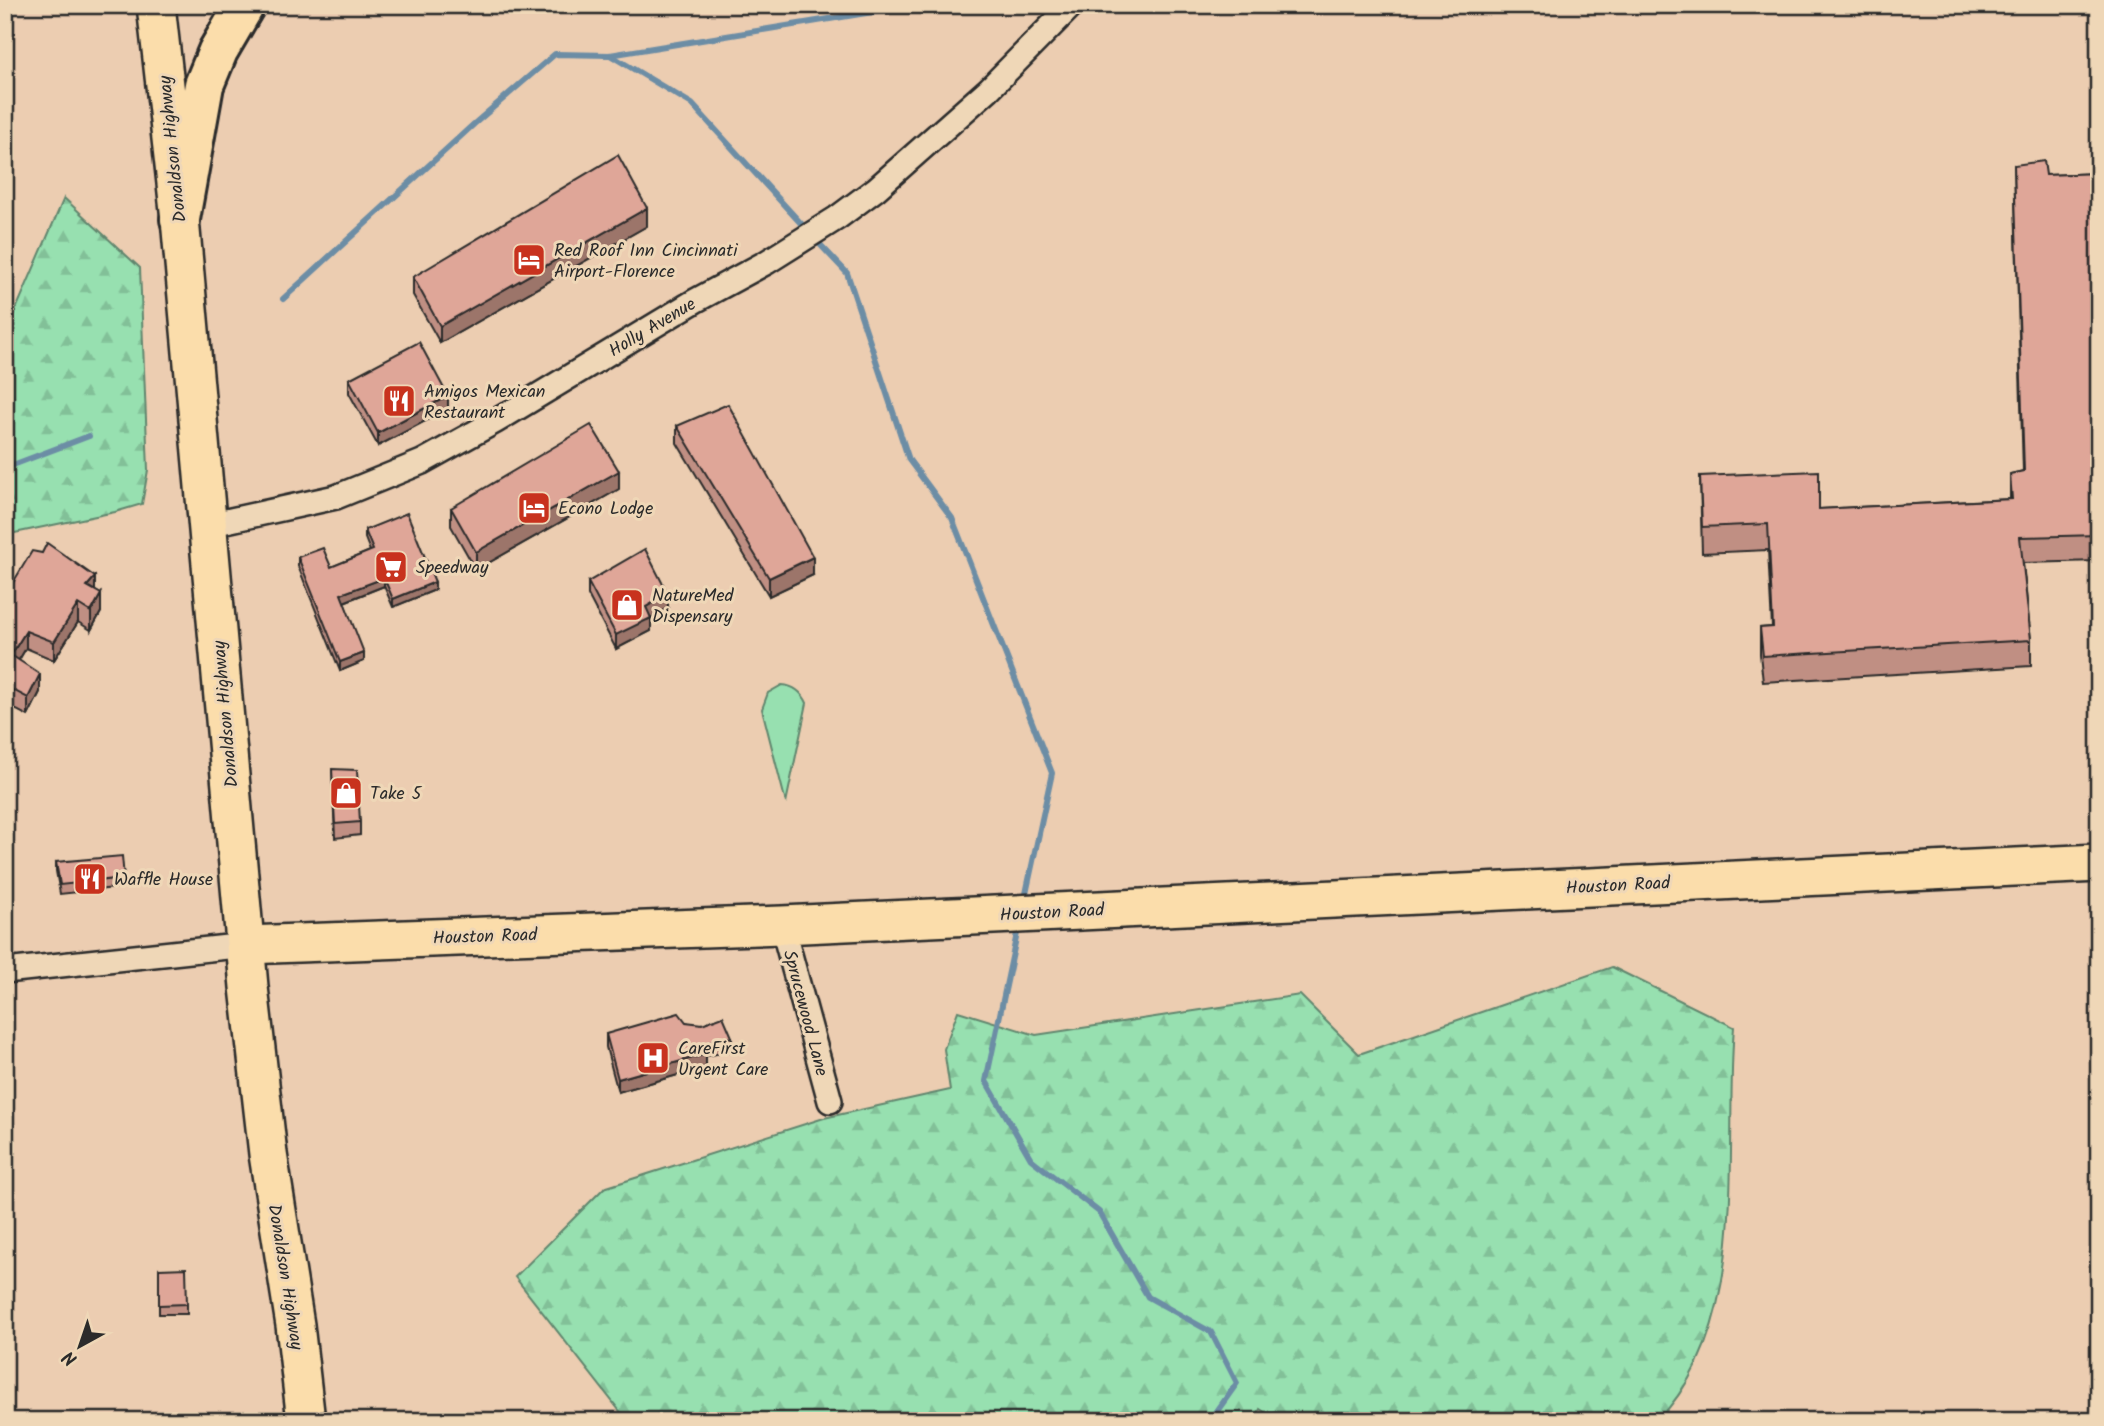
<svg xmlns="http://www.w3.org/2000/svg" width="2104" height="1426" font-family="Kalam,sans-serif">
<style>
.green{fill:#97e0b0;stroke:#61866e;stroke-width:2}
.forest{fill:url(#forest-firs);stroke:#61866e;stroke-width:2}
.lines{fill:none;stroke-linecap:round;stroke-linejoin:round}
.stream{stroke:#6c8da5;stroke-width:6}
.street-casing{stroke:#2b2b2b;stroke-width:28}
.primary-casing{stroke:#2b2b2b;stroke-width:42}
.highway-casing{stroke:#2b2b2b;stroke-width:44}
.street{stroke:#efd7b7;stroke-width:23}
.primary{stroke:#fbddab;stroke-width:37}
.highway{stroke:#fbddab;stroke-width:38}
.wall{fill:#c08f83;stroke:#2b2b2b;stroke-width:2}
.shaded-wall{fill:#9c746a;stroke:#2b2b2b;stroke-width:2}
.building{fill:#dfa698;stroke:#2b2b2b;stroke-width:2}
.labels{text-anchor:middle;stroke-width:6;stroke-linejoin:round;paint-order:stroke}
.street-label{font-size:18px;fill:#2b2b2b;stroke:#efd7b7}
.poi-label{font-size:18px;fill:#2b2b2b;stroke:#efd7b7;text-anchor:start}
</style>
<defs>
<pattern id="forest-firs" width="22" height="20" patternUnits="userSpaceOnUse" patternTransform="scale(1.75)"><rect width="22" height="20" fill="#97e0b0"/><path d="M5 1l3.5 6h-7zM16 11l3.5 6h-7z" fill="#82c098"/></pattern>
</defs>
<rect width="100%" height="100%" fill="#eccdb1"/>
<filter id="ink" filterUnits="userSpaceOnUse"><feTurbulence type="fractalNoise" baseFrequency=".0143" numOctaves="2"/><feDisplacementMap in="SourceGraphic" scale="14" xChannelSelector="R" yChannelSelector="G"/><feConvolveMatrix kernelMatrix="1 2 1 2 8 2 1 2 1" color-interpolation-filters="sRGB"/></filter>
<g filter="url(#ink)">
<path class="green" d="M782,685c12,1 20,7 25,18l-21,100 -24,-94 6,-16z"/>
<g class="forest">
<polygon points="64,198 140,268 148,470 142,504 115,512 5,535 5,317 14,314"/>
<path d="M1612,967l122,60c-10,124 19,297 -77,394h-379l-18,-12 -5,12h-636l3,-7 -107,-137 89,-89 220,-70 126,-28 -6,-41 14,-38 78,24 264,-40 59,59z"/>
</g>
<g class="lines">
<g class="stream">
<polyline points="610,55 692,104 807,230"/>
<polyline points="814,238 847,273 909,460 952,518 1052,773 1024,903"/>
<polyline points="283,299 474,124 555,54 610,55 915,5"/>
<polyline points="5,468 89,436"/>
<polyline points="1019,924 986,1081 1031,1159 1099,1212 1148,1297 1211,1332 1237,1383 1210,1421"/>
</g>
<defs>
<g id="street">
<polyline points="208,525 336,497 422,462 496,421 695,301 767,262 837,218 876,189 989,89 1072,5"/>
<polyline points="782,925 830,1101"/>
<polyline points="5,971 246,945"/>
</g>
<g id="primary">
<polyline points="156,5 180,219 249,987 268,1154 295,1325 306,1421"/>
<polyline points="246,945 782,925 2099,863"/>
</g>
<polyline id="highway" points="180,219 204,85 218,51 245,5"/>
</defs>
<use href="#street" class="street-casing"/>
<use href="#primary" class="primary-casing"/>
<use href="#highway" class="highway-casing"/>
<use href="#street" class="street"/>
<use href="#primary" class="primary"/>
<use href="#highway" class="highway"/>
</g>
<g class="wall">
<polygon points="2014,165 2046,175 2099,173 2099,561 2023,563 2031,640 2031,666 1763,682 1760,654 1760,628 1772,627 1768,550 1702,553 1700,476 1819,509 2010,499 2010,474 2023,471"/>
<polygon points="647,226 440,343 413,295 413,277"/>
<polygon points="349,379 448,409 378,446 349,393"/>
<polygon points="677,426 813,575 769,596 677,443"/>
<polygon points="619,489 476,570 451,526 451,508"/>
<polygon points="365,530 435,590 393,607 384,586 344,602 364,661 340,671 298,566 298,557 331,567 370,551 365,538"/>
<polygon points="588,582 668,608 651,617 651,631 616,649 588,595"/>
<polygon points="5,583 11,586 95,590 101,612 91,630 78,622 54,660 26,648 19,660 40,692 28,716 5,704"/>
<polygon points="332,769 360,822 360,835 335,838"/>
<polygon points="56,862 124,878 124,887 60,894 56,871"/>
<polygon points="686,1022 732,1037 732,1051 706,1056 706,1067 618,1092 606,1047 606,1034"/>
<polygon points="159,1269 187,1304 187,1314 159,1314"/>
</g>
<g class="shaded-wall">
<polygon points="647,208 647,226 440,343 440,326"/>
<polygon points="448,396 448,409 378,446 378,433"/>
<polygon points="619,471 619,489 476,570 476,552"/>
<polygon points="813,557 813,575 769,596 769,578"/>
<polygon points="95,577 95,595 87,586"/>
<polygon points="384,578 384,586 341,603 341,594"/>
<polygon points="435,582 435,590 393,607 393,599"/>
<polygon points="101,594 101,612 91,630 91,612"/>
<polygon points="668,594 668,608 647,620 651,618 651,631 616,649 616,635 646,607"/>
<polygon points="78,604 78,622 54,660 54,642"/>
<polygon points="26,631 26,648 11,673 11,655"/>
<polygon points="364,653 364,661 340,671 340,662"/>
<polygon points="40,674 40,692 28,716 28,698"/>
<polygon points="706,1054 706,1067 618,1092 618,1079"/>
</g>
<g class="building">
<polygon points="618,155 647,208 440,326 413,277"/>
<polygon points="2044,161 2046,175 2099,173 2099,535 2020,537 2031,640 1763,656 1760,628 1773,627 1768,524 1702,527 1700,476 1819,471 1819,509 2012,499 2010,474 2024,471 2014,165"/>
<polygon points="419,342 448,396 378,433 349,379"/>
<polygon points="728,404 813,557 769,578 677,426"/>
<polygon points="591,425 619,471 476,552 451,508"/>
<polygon points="407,513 435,582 393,599 384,578 341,594 364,653 340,662 298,557 323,548 331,567 373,550 365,530"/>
<polygon points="47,543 95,577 87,586 101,594 91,612 78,604 54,642 26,631 11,655 40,674 28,698 5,686 5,583 11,586 32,551 42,553"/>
<polygon points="645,549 668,594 646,607 651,618 616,635 588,582"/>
<polygon points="332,769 357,770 360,822 335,824"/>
<polygon points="122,856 124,878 60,885 56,862"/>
<polygon points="679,1013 686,1022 702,1024 723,1016 732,1037 704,1043 706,1054 618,1079 606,1034"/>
<polygon points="186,1268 187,1304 159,1305 159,1269"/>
<polygon points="124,1418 124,1421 98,1421"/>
</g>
</g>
<defs>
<symbol id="hotel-square" viewBox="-11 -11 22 22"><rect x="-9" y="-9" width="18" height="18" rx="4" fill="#c8321e" stroke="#efd7b7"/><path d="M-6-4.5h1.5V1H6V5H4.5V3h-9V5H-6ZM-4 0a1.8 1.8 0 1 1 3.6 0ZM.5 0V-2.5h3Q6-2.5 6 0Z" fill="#fff"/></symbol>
<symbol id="restaurant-square" viewBox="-11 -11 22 22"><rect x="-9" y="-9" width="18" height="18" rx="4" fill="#c8321e" stroke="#efd7b7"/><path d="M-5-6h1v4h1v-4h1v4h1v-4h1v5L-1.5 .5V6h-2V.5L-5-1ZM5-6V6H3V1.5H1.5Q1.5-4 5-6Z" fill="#fff"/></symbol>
<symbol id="supermarket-square" viewBox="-11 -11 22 22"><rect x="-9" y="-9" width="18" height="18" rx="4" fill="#c8321e" stroke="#efd7b7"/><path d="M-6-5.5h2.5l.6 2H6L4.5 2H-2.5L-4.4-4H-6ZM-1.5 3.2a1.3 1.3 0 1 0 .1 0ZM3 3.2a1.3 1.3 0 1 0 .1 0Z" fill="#fff"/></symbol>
<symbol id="shop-square" viewBox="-11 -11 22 22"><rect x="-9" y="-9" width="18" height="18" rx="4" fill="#c8321e" stroke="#efd7b7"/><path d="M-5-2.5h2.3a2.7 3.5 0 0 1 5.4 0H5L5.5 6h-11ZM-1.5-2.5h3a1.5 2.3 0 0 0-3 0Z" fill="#fff"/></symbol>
<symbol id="hospital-square" viewBox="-11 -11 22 22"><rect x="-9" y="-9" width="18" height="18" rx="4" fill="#c8321e" stroke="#efd7b7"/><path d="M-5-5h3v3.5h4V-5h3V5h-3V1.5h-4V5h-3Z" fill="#fff"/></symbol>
</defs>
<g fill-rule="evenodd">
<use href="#hotel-square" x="510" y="241" width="38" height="38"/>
<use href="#restaurant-square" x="380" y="382" width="38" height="38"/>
<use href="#hotel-square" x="515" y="489" width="38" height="38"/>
<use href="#supermarket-square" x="372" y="548" width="38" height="38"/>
<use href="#shop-square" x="608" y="586" width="38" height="38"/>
<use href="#shop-square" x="327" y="774" width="38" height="38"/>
<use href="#restaurant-square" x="71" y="860" width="38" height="38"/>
<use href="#hospital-square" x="634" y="1039" width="38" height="38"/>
</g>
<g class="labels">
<g class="street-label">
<text transform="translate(172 149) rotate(-96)" y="6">Donaldson Highway</text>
<text transform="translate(652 327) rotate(-31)" y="6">Holly Avenue</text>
<text transform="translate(225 714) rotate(-95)" y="6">Donaldson Highway</text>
<text transform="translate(1618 885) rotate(-3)" y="6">Houston Road</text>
<text transform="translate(1052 912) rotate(-3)" y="6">Houston Road</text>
<text transform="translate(485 936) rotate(-2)" y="6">Houston Road</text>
<text transform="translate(806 1013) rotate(75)" y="6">Sprucewood Lane</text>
<text transform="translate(286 1277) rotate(81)" y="6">Donaldson Highway</text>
</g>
<g class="poi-label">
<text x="554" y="256">Red Roof Inn Cincinnati<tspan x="554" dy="21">Airport-Florence</tspan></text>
<text x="424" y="397">Amigos Mexican<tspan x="424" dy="21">Restaurant</tspan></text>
<text x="558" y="514">Econo Lodge</text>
<text x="416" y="573">Speedway</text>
<text x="652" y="601">NatureMed<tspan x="652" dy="21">Dispensary</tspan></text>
<text x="370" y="799">Take 5</text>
<text x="114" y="885">Waffle House</text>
<text x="678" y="1054">CareFirst<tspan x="678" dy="21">Urgent Care</tspan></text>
</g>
</g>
<rect width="2104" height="1426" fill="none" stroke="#efd7b7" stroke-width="28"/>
<rect x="14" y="14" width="2076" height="1398" fill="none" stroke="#2b2b2b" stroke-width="2.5" filter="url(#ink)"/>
<g transform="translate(80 1346) rotate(220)" stroke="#efd7b7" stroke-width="5" paint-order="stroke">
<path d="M0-5L12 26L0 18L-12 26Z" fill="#2b2b2b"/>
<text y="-10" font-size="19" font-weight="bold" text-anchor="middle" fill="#2b2b2b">N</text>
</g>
</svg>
